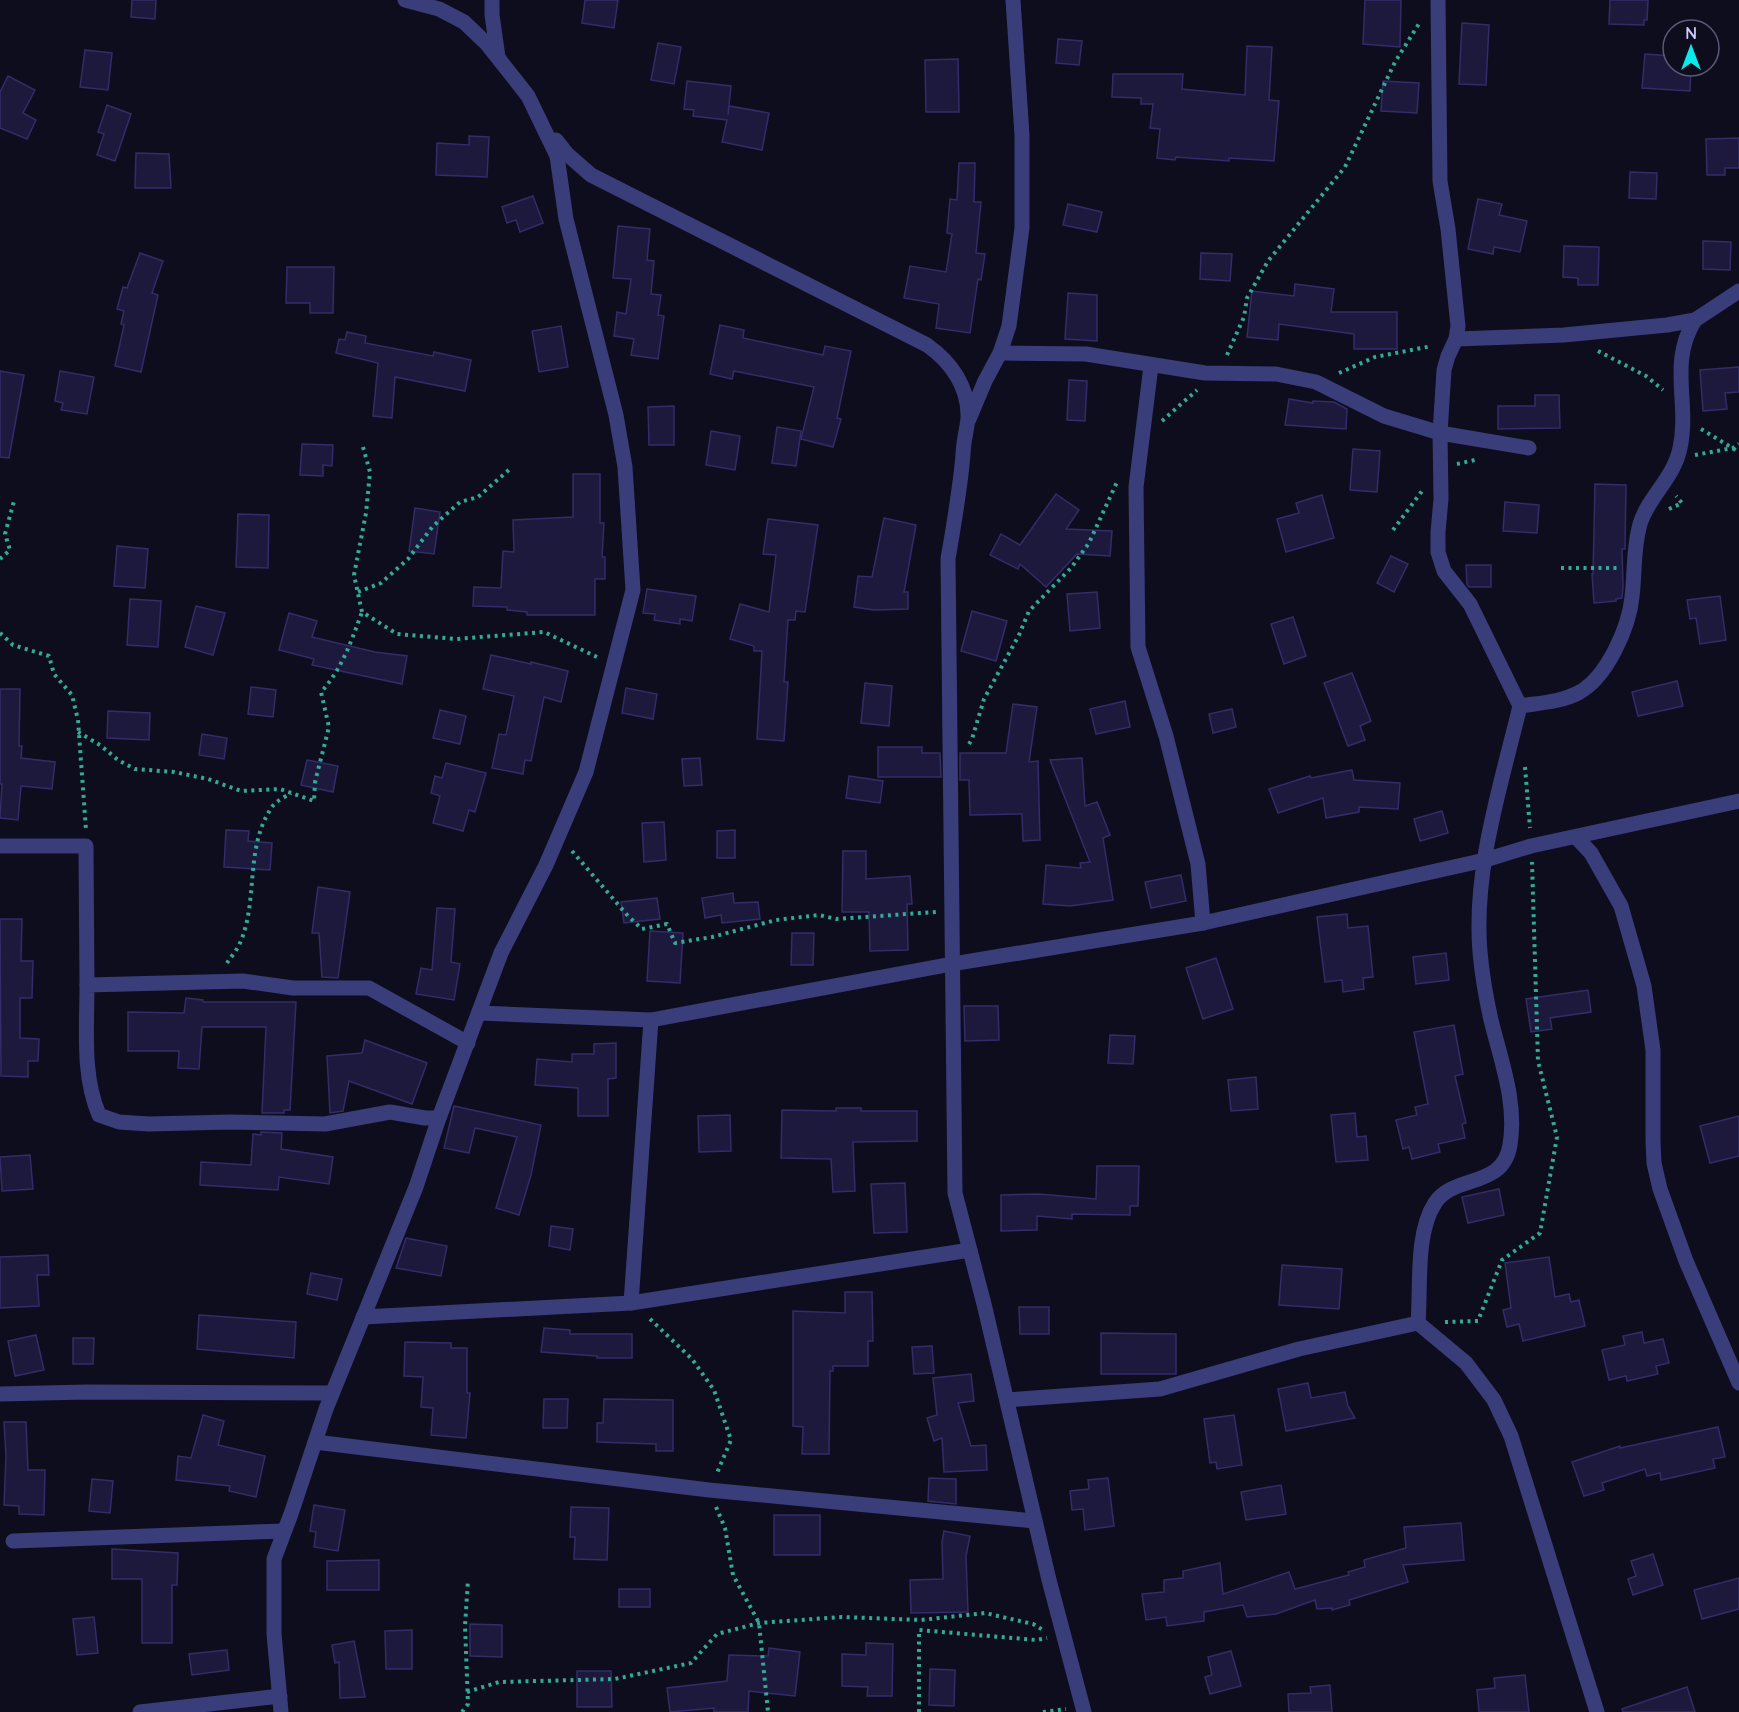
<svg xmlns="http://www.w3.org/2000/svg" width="1739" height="1712" font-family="Quicksand,sans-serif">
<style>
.building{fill:#1d193d;stroke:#322c68;stroke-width:1.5}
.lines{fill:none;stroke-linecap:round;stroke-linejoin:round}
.path{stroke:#32aa97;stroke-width:4;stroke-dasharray:3 4.5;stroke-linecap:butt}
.minor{stroke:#393d7a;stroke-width:15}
</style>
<rect width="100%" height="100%" fill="#0e0d1d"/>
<g class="building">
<polygon points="132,0 156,0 155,19 131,17"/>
<polygon points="585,0 618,0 614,28 582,23"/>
<polygon points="1365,0 1401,0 1400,47 1363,44"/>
<polygon points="1610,0 1648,0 1647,20 1644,20 1644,25 1609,24"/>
<polygon points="1462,23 1489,25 1486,85 1459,84"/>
<polygon points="1058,39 1082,41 1079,65 1056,63"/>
<polygon points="658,43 681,47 674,84 651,80"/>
<polygon points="1247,46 1272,47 1269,100 1279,101 1274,161 1229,158 1229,161 1176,157 1175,160 1157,158 1160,129 1150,128 1153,104 1141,104 1141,98 1112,97 1113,74 1183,74 1182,89 1245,95"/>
<polygon points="85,50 112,53 108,90 80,87"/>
<polygon points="1645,54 1673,56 1673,66 1691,66 1690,91 1642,88"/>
<polygon points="958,59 959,112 926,112 925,60"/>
<polygon points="8,76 35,90 23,113 36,120 27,139 0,128 0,92"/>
<polygon points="687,81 731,86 728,115 729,106 769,113 762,150 722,142 727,120 693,116 694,110 684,109"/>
<polygon points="1383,81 1419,83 1417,113 1381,111"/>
<polygon points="107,105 131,114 115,161 97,155 104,134 98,132"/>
<polygon points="469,136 489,137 487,177 436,175 437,143 469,145"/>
<polygon points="1739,138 1739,168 1725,168 1725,175 1707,175 1706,139"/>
<polygon points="136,153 169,154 171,188 135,188"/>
<polygon points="959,163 975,163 974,202 981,202 976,253 985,254 981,280 978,279 970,333 936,328 939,304 904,298 910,266 946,272 952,234 947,233 950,199 957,200"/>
<polygon points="1630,172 1657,173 1656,199 1629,198"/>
<polygon points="533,196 543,223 520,232 516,220 507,223 502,207"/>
<polygon points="1478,199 1502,204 1499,215 1527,221 1520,252 1494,247 1493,254 1468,249"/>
<polygon points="1068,204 1102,212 1097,232 1063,225"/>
<polygon points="618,226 650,229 647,260 654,261 651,294 661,295 658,315 664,316 658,359 631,355 634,339 614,336 617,312 626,314 631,279 613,278"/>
<polygon points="1703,241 1731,242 1730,270 1703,269"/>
<polygon points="1564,246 1599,247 1598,285 1578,285 1578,278 1563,277"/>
<polygon points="140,253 163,261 152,293 158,295 141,372 115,366 124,325 121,324 124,311 117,309 123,287 127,288"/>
<polygon points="1201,253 1232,254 1230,281 1200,279"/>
<polygon points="287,267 334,267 333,313 310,313 310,303 286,303"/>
<polygon points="1295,284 1334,289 1331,312 1397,312 1397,349 1354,349 1354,334 1279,324 1278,340 1247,337 1252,291 1294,296"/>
<polygon points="1068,293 1097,295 1097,341 1065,339"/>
<polygon points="720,325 744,330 743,338 823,355 825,346 851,351 837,418 841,419 833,447 801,439 814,387 734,371 732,379 710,374"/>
<polygon points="561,326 568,367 539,372 532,331"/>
<polygon points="347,332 366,336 365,343 433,356 434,352 471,360 465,391 395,377 392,418 373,416 378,363 336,353 339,339 345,340"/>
<polygon points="1739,367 1739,392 1725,393 1727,409 1703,411 1700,370"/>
<polygon points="0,371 24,375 9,458 0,457"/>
<polygon points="60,371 94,377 87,414 61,410 63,403 55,401"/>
<polygon points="1069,380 1087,381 1085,421 1067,420"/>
<polygon points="1535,395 1559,395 1560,428 1498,429 1498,406 1535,406"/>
<polygon points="1289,399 1313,403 1313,401 1334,402 1347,409 1346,429 1285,425"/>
<polygon points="674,406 674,445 649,445 648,407"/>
<polygon points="777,427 801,431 796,466 772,463"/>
<polygon points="711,431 740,436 735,470 706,465"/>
<polygon points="302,444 333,445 332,466 323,465 323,476 300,475"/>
<polygon points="1353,449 1380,451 1377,492 1350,490"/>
<polygon points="573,474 600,474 600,523 604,523 602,557 605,557 605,579 595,579 595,615 527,615 527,612 507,610 507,607 473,606 474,587 501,588 503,551 514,552 513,520 573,517"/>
<polygon points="1595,484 1626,485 1625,549 1622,549 1623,587 1622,598 1616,599 1616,601 1594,603 1592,574 1593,574"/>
<polygon points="1056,494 1079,510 1066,529 1112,531 1110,556 1077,554 1046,587 1020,564 1018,569 990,555 1001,534 1020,545"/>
<polygon points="1322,495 1334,538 1286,552 1277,519 1299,513 1296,503"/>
<polygon points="1505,502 1539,505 1537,533 1503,531"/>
<polygon points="415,508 440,512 434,554 409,551"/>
<polygon points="238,514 269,515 268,568 236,567"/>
<polygon points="884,518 916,525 904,592 908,592 908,609 874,610 854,607 858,576 872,577"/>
<polygon points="768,519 818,525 805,612 796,611 795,620 788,620 784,682 788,682 784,741 757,739 762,651 754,651 754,646 730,639 740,604 769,612 776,555 763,554"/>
<polygon points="117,546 148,549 145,588 114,586"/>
<polygon points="1391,556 1408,564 1394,592 1377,583"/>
<polygon points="1466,565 1491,565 1491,587 1469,587 1467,584"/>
<polygon points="647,589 696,596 692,621 680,619 680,624 654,620 655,614 643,613"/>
<polygon points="1097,592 1100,628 1070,631 1067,594"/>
<polygon points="1720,596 1726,640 1700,644 1696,618 1690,619 1687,600"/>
<polygon points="130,599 161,601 158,647 127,645"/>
<polygon points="196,606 225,613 213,655 185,647"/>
<polygon points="972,611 1007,621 996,661 961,651"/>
<polygon points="289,613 317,621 312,637 375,652 407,656 402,684 312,665 314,659 279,650"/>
<polygon points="1293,617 1306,656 1284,664 1271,624"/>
<polygon points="491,655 531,664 531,662 568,671 561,702 544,697 531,761 525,760 523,774 492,768 499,734 506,735 514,696 483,689"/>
<polygon points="1352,673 1371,721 1360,726 1365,740 1348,746 1324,683"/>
<polygon points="1677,681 1683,706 1638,716 1632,692"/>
<polygon points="865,683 892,686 889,726 861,723"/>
<polygon points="251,687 276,690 273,717 248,714"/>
<polygon points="626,688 657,694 653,719 622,713"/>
<polygon points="0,689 20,689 19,746 22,746 21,758 55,762 52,789 21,786 18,820 0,818 2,784 0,784"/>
<polygon points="1125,701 1130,727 1096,734 1090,709"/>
<polygon points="1013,704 1037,707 1029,762 1038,761 1040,840 1023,841 1022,814 970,815 969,780 960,780 960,753 1006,753"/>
<polygon points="1232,709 1236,727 1213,733 1209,714"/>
<polygon points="440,710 466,716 460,744 433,738"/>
<polygon points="108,711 150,713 149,740 107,738"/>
<polygon points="202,734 227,738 224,759 199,755"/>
<polygon points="878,747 922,747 922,753 940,753 941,777 878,777"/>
<polygon points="700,758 702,785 684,786 682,759"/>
<polygon points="1082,758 1085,806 1097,802 1110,835 1103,838 1113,900 1070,906 1043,904 1046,865 1081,868 1080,863 1090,862 1050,760"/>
<polygon points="307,760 338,766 333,792 301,785"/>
<polygon points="446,763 486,773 475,812 469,810 463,831 433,823 440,796 431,793 435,776 442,778"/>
<polygon points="1352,770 1354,780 1400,783 1398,809 1359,807 1359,812 1326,818 1323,798 1278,813 1269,789 1310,776 1311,778"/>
<polygon points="849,776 883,781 880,803 846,798"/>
<polygon points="1442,811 1448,833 1420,841 1414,819"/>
<polygon points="664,822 666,860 644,862 642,823"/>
<polygon points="226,830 249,831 248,841 272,843 270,870 224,867"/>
<polygon points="735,830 735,858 717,858 717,831"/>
<polygon points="843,851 866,851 866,879 910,876 912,904 907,904 908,950 870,951 869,912 842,912"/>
<polygon points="1181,875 1186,901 1151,908 1145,882"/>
<polygon points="318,887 350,892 338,978 322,977 319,933 312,933"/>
<polygon points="733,893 734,903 758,902 760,919 722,923 721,915 705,918 702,898"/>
<polygon points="657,898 660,919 624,923 621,902"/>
<polygon points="437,908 455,909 451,962 460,964 454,1000 416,994 421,968 432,970"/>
<polygon points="1347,914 1348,928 1368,926 1373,977 1363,978 1364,989 1343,992 1342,980 1325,982 1317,917"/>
<polygon points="0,919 22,919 21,961 33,961 32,998 20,998 20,1038 39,1039 38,1061 28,1061 28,1077 1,1076"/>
<polygon points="650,931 683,933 680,983 647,981"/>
<polygon points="792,933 814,933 813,965 791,965"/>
<polygon points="1446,953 1449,980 1416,984 1413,957"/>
<polygon points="1216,958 1233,1009 1203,1019 1186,968"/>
<polygon points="1588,990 1591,1012 1550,1018 1552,1029 1531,1032 1526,999"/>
<polygon points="186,998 203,1000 203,1002 296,1002 290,1110 284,1110 284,1113 262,1113 266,1027 202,1027 199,1069 178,1068 179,1051 128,1051 128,1012 184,1013"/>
<polygon points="964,1006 998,1006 999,1040 965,1041"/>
<polygon points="1454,1025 1463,1074 1455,1076 1466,1123 1462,1124 1465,1138 1438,1144 1440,1152 1412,1159 1409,1147 1403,1149 1396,1120 1417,1115 1415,1107 1428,1104 1414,1032"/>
<polygon points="1110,1035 1135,1036 1133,1064 1108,1063"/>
<polygon points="365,1040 427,1063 412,1104 349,1081 343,1111 330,1113 327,1056 362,1053"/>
<polygon points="616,1043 616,1078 608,1079 608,1116 578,1116 578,1088 535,1085 537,1059 572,1062 572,1054 594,1054 594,1044"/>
<polygon points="1256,1077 1258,1109 1231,1111 1228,1080"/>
<polygon points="454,1106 541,1125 531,1175 519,1215 496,1208 517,1137 475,1128 469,1153 444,1148"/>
<polygon points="836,1108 861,1108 861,1111 917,1111 917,1141 853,1142 855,1191 833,1192 831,1159 781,1158 782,1110 836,1111"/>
<polygon points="1355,1113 1357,1137 1366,1136 1368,1160 1336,1162 1331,1115"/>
<polygon points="730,1115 731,1151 699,1152 698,1116"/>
<polygon points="1739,1116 1739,1156 1710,1163 1700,1126"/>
<polygon points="261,1132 282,1133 281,1149 333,1157 329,1184 279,1177 278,1190 200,1185 201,1162 251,1165 253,1134 261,1135"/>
<polygon points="30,1155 33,1189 2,1191 0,1157"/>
<polygon points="1097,1166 1139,1166 1138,1206 1130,1206 1130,1215 1072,1214 1072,1219 1037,1216 1037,1230 1001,1231 1001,1195 1039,1194 1096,1199"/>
<polygon points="905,1183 907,1232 874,1233 871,1184"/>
<polygon points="1499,1189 1504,1215 1468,1223 1462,1197"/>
<polygon points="551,1226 573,1229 570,1250 549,1246"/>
<polygon points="406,1238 447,1246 441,1276 396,1268"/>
<polygon points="48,1255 49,1275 37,1275 39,1306 0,1308 0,1257"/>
<polygon points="1549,1257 1555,1297 1569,1294 1571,1302 1579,1300 1585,1326 1523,1341 1519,1324 1507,1327 1503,1310 1511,1308 1505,1263"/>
<polygon points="1282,1265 1342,1269 1339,1309 1279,1305"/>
<polygon points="311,1273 342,1279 337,1300 307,1294"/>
<polygon points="845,1292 872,1292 873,1341 868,1341 868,1366 833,1366 833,1371 830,1371 829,1454 802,1454 803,1427 793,1426 793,1311 845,1313"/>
<polygon points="1019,1307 1049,1307 1049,1334 1020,1334"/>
<polygon points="199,1315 296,1322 294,1358 197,1349"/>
<polygon points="544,1328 570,1330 570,1334 632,1334 632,1358 597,1358 597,1356 541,1352"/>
<polygon points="1642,1332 1644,1343 1663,1339 1669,1363 1656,1366 1658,1374 1627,1381 1626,1376 1609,1380 1602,1350 1625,1345 1623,1336"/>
<polygon points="1101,1333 1176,1334 1176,1374 1101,1374"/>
<polygon points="36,1335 44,1370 15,1376 8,1341"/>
<polygon points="73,1338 94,1338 93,1364 73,1364"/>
<polygon points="405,1342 451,1343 451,1348 467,1348 467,1393 470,1393 466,1438 431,1435 433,1408 421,1407 423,1377 404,1376"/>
<polygon points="932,1346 934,1373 914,1374 912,1347"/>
<polygon points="971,1374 974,1401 958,1403 971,1446 986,1445 987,1470 944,1472 942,1438 934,1441 927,1418 937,1415 933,1378"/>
<polygon points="1308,1383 1311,1398 1345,1392 1348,1406 1355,1418 1286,1431 1278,1389"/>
<polygon points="544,1399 568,1399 567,1428 543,1428"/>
<polygon points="604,1399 673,1400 673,1451 656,1451 656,1444 597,1442 597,1423 603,1423"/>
<polygon points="203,1415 224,1421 218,1445 265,1456 256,1497 229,1491 230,1486 176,1480 178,1456 191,1458"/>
<polygon points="1234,1415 1242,1465 1217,1469 1216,1462 1210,1463 1204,1419"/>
<polygon points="4,1422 26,1422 28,1470 45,1470 44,1515 19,1514 19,1506 4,1505 6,1456"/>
<polygon points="1718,1427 1725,1457 1713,1459 1715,1468 1661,1480 1660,1473 1647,1476 1645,1469 1602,1483 1604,1490 1584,1496 1572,1462 1620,1446 1620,1448"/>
<polygon points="929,1478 956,1479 956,1504 928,1501"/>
<polygon points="1108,1478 1114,1526 1085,1530 1083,1509 1072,1510 1070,1491 1089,1489 1088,1480"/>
<polygon points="92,1479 113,1481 110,1513 89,1511"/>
<polygon points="1281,1485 1286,1514 1246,1520 1241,1492"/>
<polygon points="314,1505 345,1510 338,1551 314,1547 316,1532 310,1531"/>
<polygon points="571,1507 609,1508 607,1560 574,1559 575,1537 570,1537"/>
<rect x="774" y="1515" width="46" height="40"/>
<polygon points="1461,1523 1464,1560 1403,1565 1408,1582 1349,1600 1350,1605 1332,1610 1332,1608 1317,1609 1315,1600 1276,1614 1247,1617 1243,1605 1204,1612 1204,1621 1167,1626 1166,1617 1146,1620 1142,1594 1164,1592 1164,1580 1183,1578 1183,1571 1220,1563 1223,1594 1289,1572 1295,1589 1349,1575 1348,1572 1365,1567 1364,1560 1406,1548 1404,1527"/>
<polygon points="944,1531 970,1536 966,1556 968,1612 911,1613 910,1580 943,1579 942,1542"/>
<polygon points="112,1549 178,1553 177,1585 172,1585 172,1643 142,1643 142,1579 112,1579"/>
<polygon points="1653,1554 1663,1585 1633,1595 1628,1579 1636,1576 1631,1561"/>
<polygon points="379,1560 379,1590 327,1590 327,1561"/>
<polygon points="1739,1578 1739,1609 1702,1619 1694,1590"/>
<rect x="619" y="1589" width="31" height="18"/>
<polygon points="94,1617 98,1653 77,1655 73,1619"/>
<polygon points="470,1624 502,1625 502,1657 470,1656"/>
<polygon points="412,1630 412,1669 386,1669 385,1631"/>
<polygon points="354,1641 365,1697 340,1698 339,1662 335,1663 332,1645"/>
<polygon points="866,1643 893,1644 892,1696 867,1696 868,1687 842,1686 842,1654 866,1655"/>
<polygon points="769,1648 800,1652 795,1696 749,1691 748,1712 714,1712 714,1708 670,1712 667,1688 727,1681 729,1655 768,1656"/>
<polygon points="227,1650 229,1670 192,1675 189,1654"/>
<polygon points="1231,1651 1241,1686 1210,1694 1205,1677 1212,1675 1208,1657"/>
<polygon points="930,1669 955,1670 954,1706 929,1705"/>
<polygon points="577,1671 611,1671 612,1707 577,1707"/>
<polygon points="1525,1675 1529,1712 1479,1712 1477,1690 1495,1688 1494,1678"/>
<polygon points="1330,1685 1332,1712 1289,1712 1288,1694 1311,1693 1310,1687"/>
<polygon points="1687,1687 1695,1712 1623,1712 1622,1709"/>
</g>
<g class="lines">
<g class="path">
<polyline points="1598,351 1646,376 1663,390"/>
<polyline points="1227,355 1244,317 1247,298 1268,261 1345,167 1395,62 1420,22"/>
<polyline points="1339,373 1375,357 1432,346"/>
<polyline points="1162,421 1197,390"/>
<polyline points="1701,429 1739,452"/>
<polyline points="363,447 370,472 366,513 354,575 362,612 397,634 456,639 544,632 597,657"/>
<polyline points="1695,455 1733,448 1739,444"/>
<polyline points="1457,464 1479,459"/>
<polyline points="1669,509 1682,503 1676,496"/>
<polyline points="1393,530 1422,491"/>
<polyline points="0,559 10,550 5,534 14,501"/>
<polyline points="1561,568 1618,568"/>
<polyline points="358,592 381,583 408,559 433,526 460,502 478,497 511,468"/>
<polyline points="0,633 13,645 49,656 54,674 72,695 78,720 86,830"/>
<path d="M78,732l22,13 18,15 17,9 39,3 34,7 33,12 39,-2 34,12 1,-19 14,-55 -8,-35c21,-23 30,-50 41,-80"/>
<polyline points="969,744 972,739 984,699 1019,635 1029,611 1071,568 1089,543 1117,482"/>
<polyline points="1525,767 1530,828"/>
<polyline points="572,851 628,916 642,929 667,924 675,943 712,937 776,920 819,915 836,919 936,912"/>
<path d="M227,963c4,-6 10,-13 13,-20 19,-43 4,-95 32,-136 4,-6 13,-10 19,-14"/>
<polyline points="650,1319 692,1359 714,1390 731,1440 717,1473"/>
<polyline points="1445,1322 1478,1321 1502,1260 1540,1233 1557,1137 1538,1061 1532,862"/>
<polyline points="716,1507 725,1528 733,1575 759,1623 768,1712"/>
<polyline points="467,1692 499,1682 615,1679 691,1663 717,1634 759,1623 842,1617 921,1620 985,1613 1033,1624 1043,1630"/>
<polyline points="462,1712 468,1704 465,1626 468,1580"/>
<polyline points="919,1712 919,1630 1036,1640 1047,1638"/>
<polyline points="1043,1712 1066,1709"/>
</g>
<g class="minor">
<polyline points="492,0 492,15 498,57"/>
<polyline points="1438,0 1440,181 1448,229 1458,326 1456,339 1448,356 1444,370 1440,433 1441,499 1438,532 1438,552 1444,571 1470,604 1520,706"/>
<path d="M556,140l11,14 24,21 336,170c24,17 42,42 41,73 -1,12 -5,24 -5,37 -3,35 -9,69 -15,104l7,634 29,111 65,276 35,132"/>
<polyline points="1456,339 1564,335 1667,325 1695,320 1739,291"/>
<polyline points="1000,353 1086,354 1205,373 1276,374 1316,382 1384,416 1440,433 1529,448"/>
<polyline points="1151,366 1136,487 1138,647 1166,736 1198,864 1203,923 1485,860 1531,846 1739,801"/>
<polyline points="969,419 985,381 1000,353 1009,326 1022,228 1022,135 1013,0"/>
<polyline points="1576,837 1591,853 1621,906 1644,986 1653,1050 1653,1141 1654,1163 1660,1189 1686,1261 1739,1383"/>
<polyline points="0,846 86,846 87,985"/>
<polyline points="479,1013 651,1020"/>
<path d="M439,1118h-14l-35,-6 -65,12 -95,-2 -81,2 -30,-2 -20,-7c-17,-40 -12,-86 -12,-130l156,-4 50,7h76l99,55"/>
<polyline points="970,1250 631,1303 651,1020 952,964 1203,923"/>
<polyline points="363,1317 631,1303"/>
<polyline points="0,1394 87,1392 332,1393"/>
<polyline points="1007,1400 1160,1389 1299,1349 1418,1323"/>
<polyline points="315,1442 709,1490 1035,1521"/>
<polyline points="13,1541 284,1531"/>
<polyline points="140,1712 280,1696"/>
<polyline points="281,1712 274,1634 274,1559 291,1514 326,1409 416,1187 439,1118 501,953 546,865 586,772 633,590 625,467 616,415 566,219 557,156 528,96 487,44 464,22 439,9 405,0"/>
<path d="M1597,1712l-86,-276 -17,-36 -28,-37 -48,-40c3,-35 -3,-90 17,-120 19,-29 68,-14 75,-58 7,-43 -9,-84 -19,-125 -5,-22 -9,-46 -11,-68 -7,-82 21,-167 40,-246 19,-3 41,-4 58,-13 29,-15 51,-66 54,-96 3,-25 1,-48 8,-73 8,-27 34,-46 40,-76 10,-45 -12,-85 15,-128"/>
</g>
</g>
<g transform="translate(1691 48)"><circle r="28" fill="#0e0d1d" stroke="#5a5977" stroke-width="1.5"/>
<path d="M0-4.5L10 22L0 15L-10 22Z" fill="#0aeaea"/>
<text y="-9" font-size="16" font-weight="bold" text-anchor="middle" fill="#cccbfd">N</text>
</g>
</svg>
